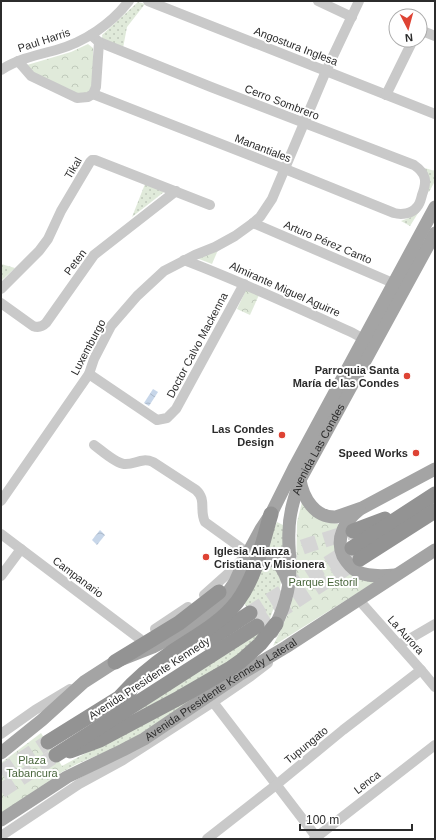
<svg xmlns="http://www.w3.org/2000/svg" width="436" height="840" font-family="Helvetica,sans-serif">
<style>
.grass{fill:url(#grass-dots)}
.forest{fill:url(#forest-crowns)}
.water{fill:url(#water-waves)}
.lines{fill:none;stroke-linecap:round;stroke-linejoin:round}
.highway-tunnel{stroke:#d5d5d5;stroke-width:15;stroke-dasharray:15 8;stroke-linecap:butt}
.minor{stroke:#c9c9c9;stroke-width:10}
.major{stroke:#a4a4a4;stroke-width:13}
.highway{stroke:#939393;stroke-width:15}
.poi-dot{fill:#de4334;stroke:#fff;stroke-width:1.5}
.labels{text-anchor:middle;stroke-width:4;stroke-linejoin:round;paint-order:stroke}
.street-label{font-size:11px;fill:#2c2c2c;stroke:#fff}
.poi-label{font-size:11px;font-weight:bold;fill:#2c2c2c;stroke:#fff;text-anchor:end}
.park-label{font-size:11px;fill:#49663c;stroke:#fff}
</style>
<defs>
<pattern id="grass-dots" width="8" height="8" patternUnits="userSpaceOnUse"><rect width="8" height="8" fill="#e0eada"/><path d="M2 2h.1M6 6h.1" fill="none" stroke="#c0c9bb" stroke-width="1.8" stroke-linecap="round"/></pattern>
<pattern id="forest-crowns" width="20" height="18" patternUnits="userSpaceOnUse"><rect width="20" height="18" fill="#e0eada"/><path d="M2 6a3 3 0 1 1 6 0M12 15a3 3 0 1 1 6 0" fill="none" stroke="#c0c9bb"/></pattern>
<pattern id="water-waves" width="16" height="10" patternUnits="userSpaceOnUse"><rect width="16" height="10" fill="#c7d6e9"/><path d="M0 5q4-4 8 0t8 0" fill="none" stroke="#abb8c8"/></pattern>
</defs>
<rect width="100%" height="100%" fill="#fff"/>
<g class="grass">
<polygon points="138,2 145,4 127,27 123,48 103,41 102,35"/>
<polygon points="421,167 435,171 435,181 429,192 428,191"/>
<polygon points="145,184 164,192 132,217"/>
<polygon points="420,210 410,226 401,221 411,217"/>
<polygon points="1,264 15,268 1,281"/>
<polygon points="277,522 283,525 283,556 280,590 267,627 227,666 135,713 260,628 244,603"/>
<polygon points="234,674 135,737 110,750 77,764 62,772 62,766 73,760"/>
</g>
<g class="forest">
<polygon points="88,44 93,48 93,86 88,94 79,96 27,71 27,65 71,52"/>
<polygon points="218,250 212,264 199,259 199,256"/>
<polygon points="246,290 259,295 250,315 237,309"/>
<polygon points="302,502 325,522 339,524 334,534 334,545 375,582 273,646 289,612 296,582 297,522"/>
<polygon points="41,733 62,766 62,772 1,814 1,763"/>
</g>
<g class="water">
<polygon points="153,389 158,392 149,406 144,403"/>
<polygon points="100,530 105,535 97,545 92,540"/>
</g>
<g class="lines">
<g class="highway-tunnel">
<path d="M260,565c29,-15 61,-24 93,-34"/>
<polyline points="250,613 352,548"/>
<polyline points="257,626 360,559"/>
<polyline points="1,773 48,742"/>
<polyline points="1,791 56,755"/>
</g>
<g class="minor">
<polyline points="148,1 435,114"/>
<polyline points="318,1 352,17"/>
<polyline points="420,30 435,36"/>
<path d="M91,35l8,7 112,45 203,78c13,9 13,17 8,30 -1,4 -2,9 -5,12 -5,7 -16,8 -23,6l-109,-44 -192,-75"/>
<polyline points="18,61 31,76 77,98 88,97 93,94 96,87 99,42"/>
<path d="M1,70c17,-11 36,-15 55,-20 29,-8 55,-26 73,-49"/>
<polyline points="386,95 413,40"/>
<polyline points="253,223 393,283"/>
<path d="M184,260c58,22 114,48 169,73l16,9"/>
<polyline points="1,289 39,251 48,239 61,211 90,162 92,160 95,160 210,205"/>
<path d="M1,303l32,23c5,2 9,1 13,-3l48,-68 82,-64"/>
<polyline points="89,374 157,420 167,418 176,409 244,284"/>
<path d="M94,445c7,5 21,18 30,19 11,1 17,-7 29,-2l43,28c11,10 3,20 9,32l43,31 -16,17 -28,25"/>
<polyline points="1,501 89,374 94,359 111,326 137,296 164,271 195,255 215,247 235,236 253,223 260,217 272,199 326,71 359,1"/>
<polyline points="1,534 140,639"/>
<polyline points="1,576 21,549"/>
<polyline points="358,599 421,670 435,687"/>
<polyline points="155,629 188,607"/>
<polyline points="399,645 435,624"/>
<polyline points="213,702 318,839"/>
<polyline points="1,734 35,710 70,689"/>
<polyline points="1,836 79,784 123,760 213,702 251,676 268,663"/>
<polyline points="207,839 276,785 343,730 421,670"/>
<polyline points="314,839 435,745"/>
</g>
<g class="major">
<path d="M300,480c3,18 15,38 36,37l26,-9 73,-39"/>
<path d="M359,510c-14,11 -24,28 -16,46 4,7 8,12 15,16 11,5 25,4 37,3"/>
<path d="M250,567c22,-14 30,-7 38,15"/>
<path id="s1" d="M272,632c11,-20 18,-41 18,-64 0,-13 -2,-25 -1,-37 0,-18 6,-35 11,-51l135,-247"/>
<polyline points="1,753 42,720 84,682 115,662 153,647 190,628 206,617 220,604 235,582 248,553 261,529 271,514 295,466 435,207"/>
<path id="s2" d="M1,820l66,-43 56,-27 21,-11 95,-64 47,-28 149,-97"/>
</g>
<g class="highway">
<polyline points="353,531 385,519"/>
<polyline points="352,548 435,494"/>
<polyline points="360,559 435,511"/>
<polyline points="206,642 250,613"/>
<polyline points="115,662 179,623 219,592"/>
<path d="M121,696c15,-17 32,-31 51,-44 22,-15 48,-28 65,-50 19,-25 25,-58 34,-88"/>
<polyline points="48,742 130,691"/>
<polyline points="70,751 100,740 179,698 231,668 241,661 260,644 276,624"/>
<polyline points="56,755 257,626"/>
</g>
</g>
<g class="poi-dot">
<circle cx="407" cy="376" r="4"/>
<circle cx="282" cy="435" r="4"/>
<circle cx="416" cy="453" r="4"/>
<circle cx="206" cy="557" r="4"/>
</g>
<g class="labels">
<g class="street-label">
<text transform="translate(44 40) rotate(-18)" y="4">Paul Harris</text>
<text transform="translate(296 46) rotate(21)" y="4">Angostura Inglesa</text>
<text transform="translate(282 102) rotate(21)" y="4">Cerro Sombrero</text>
<text transform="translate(263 148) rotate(21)" y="4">Manantiales</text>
<text transform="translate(73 168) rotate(-59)" y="4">Tikal</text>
<text transform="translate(328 242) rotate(23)" y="4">Arturo Pérez Canto</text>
<text transform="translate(75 262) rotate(-53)" y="4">Peten</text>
<text transform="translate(285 289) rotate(24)" y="4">Almirante Miguel Aguirre</text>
<text transform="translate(197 345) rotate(-62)" y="4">Doctor Calvo Mackenna</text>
<text transform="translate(88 347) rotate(-62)" y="4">Luxemburgo</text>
<text dy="4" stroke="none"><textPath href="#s1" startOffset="192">Avenida Las Condes</textPath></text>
<text transform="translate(78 577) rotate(37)" y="4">Campanario</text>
<text transform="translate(406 635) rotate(48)" y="4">La Aurora</text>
<text transform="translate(149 678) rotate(-33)" y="4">Avenida Presidente Kennedy</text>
<text dy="4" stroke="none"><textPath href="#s2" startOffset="256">Avenida Presidente Kennedy Lateral</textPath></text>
<text transform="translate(306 745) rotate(-39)" y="4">Tupungato</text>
<text transform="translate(367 782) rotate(-38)" y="4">Lenca</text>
</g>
<g class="poi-label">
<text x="399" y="374">Parroquia Santa<tspan x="399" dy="13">María de las Condes</tspan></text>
<text x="274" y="433">Las Condes<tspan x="274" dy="13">Design</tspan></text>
<text x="408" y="457">Speed Works</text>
<text x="214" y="555" text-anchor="start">Iglesia Alianza<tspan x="214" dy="13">Cristiana y Misionera</tspan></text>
</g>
<g class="park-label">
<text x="323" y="586">Parque Estoril</text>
<text x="32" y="764">Plaza<tspan x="32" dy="13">Tabancura</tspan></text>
</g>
</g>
<rect width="436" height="840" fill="none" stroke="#2c2c2c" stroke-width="4"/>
<g transform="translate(408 28) rotate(174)"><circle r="19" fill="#ffffff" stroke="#ababab"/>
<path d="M0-3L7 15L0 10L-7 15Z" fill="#de4334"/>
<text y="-6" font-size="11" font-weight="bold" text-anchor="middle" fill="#2c2c2c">N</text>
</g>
<path d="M300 824v6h112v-6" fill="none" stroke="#2c2c2c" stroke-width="2"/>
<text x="306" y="824" font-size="12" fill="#2c2c2c" stroke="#ffffff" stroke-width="3" paint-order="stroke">100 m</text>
</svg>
